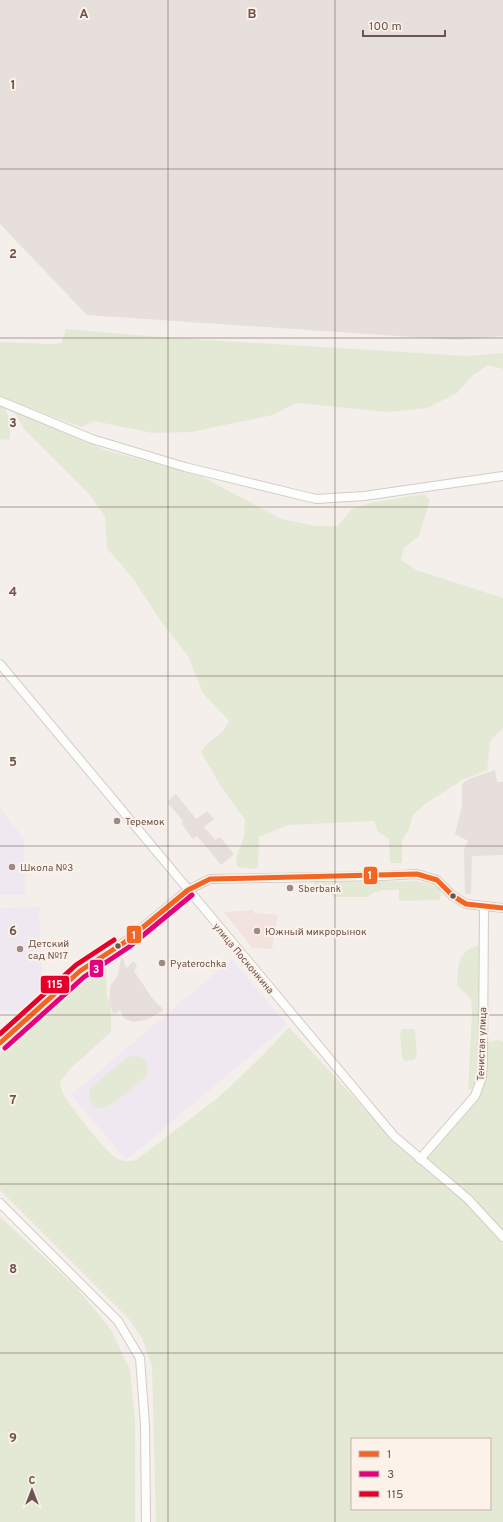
<svg xmlns="http://www.w3.org/2000/svg" width="503" height="1522" font-family="Overpass,sans-serif">
<style>
.commercial{fill:#f3e3de}
.industrial{fill:#e6dfdb}
.education{fill:#efe8f0}
.green{fill:#e4e9d6;fill-rule:evenodd}
.lines{fill:none;stroke-linecap:round;stroke-linejoin:round}
.minor-casing{stroke:#d3ccc8;stroke-width:10}
.minor{stroke:#fdfdfc;stroke-width:8}
.bus-1-casing{stroke:#fcf2ea;stroke-width:8}
.bus-2-casing{stroke:#fcf2ea;stroke-width:8}
.bus-3-casing{stroke:#fcf2ea;stroke-width:8}
.bus-1{stroke:#f26522;stroke-width:5}
.bus-2{stroke:#e5007d;stroke-width:5}
.bus-3{stroke:#e4002b;stroke-width:5}
.grid{fill:none;stroke:#6e544e;stroke-width:1;stroke-opacity:0.55}
.poi-dot{fill:#9d8a85;stroke:#fcf2ea;stroke-width:1.5}
.bus-dot{fill:#6e544e;stroke:#fcf2ea;stroke-width:1.5}
.labels{text-anchor:middle;stroke-width:4;stroke-linejoin:round;paint-order:stroke}
.poi-label{font-size:10px;fill:#6e544e;stroke:#fcf2ea;text-anchor:start}
.street-label{font-size:10px;fill:#6e544e;stroke:#fcf2ea}
.grid-label{font-size:13px;text-anchor:middle;font-weight:bold;fill:#6e544e;stroke:#fcf2ea;stroke-width:4;stroke-linejoin:round;paint-order:stroke}
.line-badge{stroke:#fcf2ea;stroke-width:1.5}
.badge-label{font-size:11px;text-anchor:middle;font-weight:bold;fill:#fff}
</style>
<rect width="100%" height="100%" fill="#f4efea"/>
<polygon class="commercial" points="254,910 254,913 278,915 272,949 252,948 224,912"/>
<g class="industrial">
<polygon points="0,0 503,0 503,336 457,340 87,315 0,224"/>
<polygon points="495,770 497,782 503,782 503,855 472,856 471,894 465,894 464,850 468,841 455,834 462,806 462,784 469,779"/>
<polygon points="176,794 196,819 207,811 214,819 204,827 215,840 220,837 234,854 221,865 197,836 193,839 181,823 183,821 167,802"/>
<polygon points="121,958 123,958 126,968 134,961 137,966 134,971 152,998 164,1010 146,1020 133,1022 125,1019 120,1010 114,1014 109,1005 110,986 118,975"/>
</g>
<g class="education">
<polygon points="0,808 24,839 25,895 0,895"/>
<polygon points="39,907 43,990 18,1011 0,1011 0,908"/>
<polygon points="232,959 287,1025 126,1160 71,1095"/>
</g>
<g class="green">
<polygon points="66,329 159,337 468,356 503,353 503,369 488,365 472,376 457,393 427,408 389,412 296,403 273,415 191,432 152,433 94,421 82,427 58,419 0,396 0,342 50,344 61,343"/>
<polygon points="0,404 4,406 10,422 10,439 0,440"/>
<path d="M13,410l92,40 96,26 80,43 35,7h22l14,-17 18,-6 54,-9 6,5 -11,37 -15,12 -3,12 15,10 87,28v130l-13,13 -3,29 -25,10 -37,24 -12,11 -4,14 -7,11v23h-12l-1,-24 -11,-7 -4,-11 -86,4 -29,12 -1,30 -5,2 -16,-2 -1,-9 8,-21 1,-17 -25,-35 -19,-33c9,-16 20,-13 28,-31l-26,-28 -15,-37 -28,-36 -26,-40 -27,-32 -2,-32 -17,-23 -64,-64z"/>
<polygon points="417,881 435,885 440,888 441,895 439,900 399,901 399,890 384,890 373,893 367,897 333,897 330,891 324,891 323,886 317,886 315,893 313,891 314,882"/>
<path d="M479,945l2,3 -2,128 -7,13 -4,1 4,-76 -1,-15 -14,-14c1,-20 1,-34 22,-40z"/>
<path d="M106,966l1,30 4,16v20l-41,37 -10,13c1,3 1,6 2,9 6,13 44,62 56,68 6,3 12,2 18,1l83,-63 44,-42 26,-28 110,119 65,54 39,44v278h-347l-4,-155 -9,-27 -14,-21 -129,-129v-138l82,-75 14,-8zM352,1439h138v70h-138z"/>
<polygon points="403,1029 414,1029 415,1032 417,1055 414,1060 405,1061 402,1058 400,1033"/>
<polygon points="497,1040 503,1041 503,1233 422,1156 478,1091 483,1044"/>
<path d="M133,1056c5,0 10,1 13,6 2,4 2,8 1,12 -3,6 -35,32 -42,33 -12,4 -18,-8 -15,-19l38,-31z"/>
<polygon points="0,1217 76,1287 111,1330 130,1370 135,1420 135,1522 0,1522"/>
</g>
<g class="lines">
<defs>
<g id="minor">
<polyline points="0,401 92,439 185,467 316,499 364,496 503,476"/>
<polyline points="0,664 394,1136 468,1199 503,1237"/>
<polyline points="0,1043 80,971 125,942 188,890 210,879 382,876 417,874 437,880 453,896 466,904 503,908"/>
<polyline points="420,1159 475,1096 482,1077 483,1063 484,907"/>
<polyline points="0,1203 118,1321 140,1358 145,1425 146,1522"/>
</g>
</defs>
<use href="#minor" class="minor-casing"/>
<use href="#minor" class="minor"/>
<defs>
<polyline id="bus-1" points="0,1043 80,971 125,942 188,890 210,879 417,874 437,880 453,896 466,904 503,908"/>
<polyline id="bus-2" points="5,1048 84,977 129,947 192,895"/>
<polyline id="bus-3" points="0,1034 76,965 114,940"/>
</defs>
<use href="#bus-1" class="bus-1-casing"/>
<use href="#bus-2" class="bus-2-casing"/>
<use href="#bus-3" class="bus-3-casing"/>
<use href="#bus-1" class="bus-1"/>
<use href="#bus-2" class="bus-2"/>
<use href="#bus-3" class="bus-3"/>
</g>
<path class="grid" d="M168,0v1522M335,0v1522M0,169h503M0,338h503M0,507h503M0,676h503M0,846h503M0,1015h503M0,1184h503M0,1353h503"/>
<g class="poi-dot">
<circle cx="117" cy="821" r="4"/>
<circle cx="12" cy="867" r="4"/>
<circle cx="290" cy="888" r="4"/>
<circle cx="257" cy="931" r="4"/>
<circle cx="20" cy="949" r="4"/>
<circle cx="162" cy="963" r="4"/>
</g>
<g class="bus-dot">
<circle cx="453" cy="896" r="3.5"/>
<circle cx="118" cy="946" r="3.5"/>
</g>
<g class="labels">
<g class="poi-label">
<text x="125" y="825">Теремок</text>
<text x="20" y="871">Школа №3</text>
<text x="298" y="892">Sberbank</text>
<text x="265" y="935">Южный микрорынок</text>
<text x="28" y="947">Детский<tspan x="28" dy="12">сад №17</tspan></text>
<text x="170" y="967">Pyaterochka</text>
</g>
<g class="street-label">
<text transform="translate(244 958) rotate(50)" y="4">улица Посконкина</text>
<text transform="translate(481 1044) rotate(-88)" y="4">Тенистая улица</text>
</g>
</g>
<g class="grid-label">
<text x="84" y="18">A</text>
<text x="252" y="18">B</text>
<text x="13" y="89">1</text>
<text x="13" y="258">2</text>
<text x="13" y="427">3</text>
<text x="13" y="596">4</text>
<text x="13" y="766">5</text>
<text x="13" y="935">6</text>
<text x="13" y="1104">7</text>
<text x="13" y="1273">8</text>
<text x="13" y="1442">9</text>
</g>
<g class="line-badge">
<rect x="363" y="866" width="15" height="19" rx="4" fill="#f26522"/>
<rect x="126" y="925" width="16" height="19" rx="4" fill="#f26522"/>
<rect x="89" y="959" width="15" height="19" rx="4" fill="#e5007d"/>
<rect x="40" y="975" width="30" height="19" rx="4" fill="#e4002b"/>
</g>
<g class="badge-label">
<text x="370" y="879">1</text>
<text x="134" y="939">1</text>
<text x="96" y="973">3</text>
<text x="55" y="988">115</text>
</g>
<rect x="351" y="1438" width="140" height="72" fill="#fcf2ea" stroke="#c3b3ac"/>
<rect x="359" y="1451" width="20" height="6" fill="#f26522" stroke="#c3b3ac"/>
<text x="387" y="1458" font-size="12" fill="#6e544e">1</text>
<rect x="359" y="1471" width="20" height="6" fill="#e5007d" stroke="#c3b3ac"/>
<text x="387" y="1478" font-size="12" fill="#6e544e">3</text>
<rect x="359" y="1491" width="20" height="6" fill="#e4002b" stroke="#c3b3ac"/>
<text x="387" y="1498" font-size="12" fill="#6e544e">115</text>
<g transform="translate(32 1490)" stroke="#fcf2ea" stroke-width="3" paint-order="stroke">
<path d="M0-3L7 15L0 10L-7 15Z" fill="#6e544e"/>
<text y="-6" font-size="11" font-weight="bold" text-anchor="middle" fill="#6e544e">С</text>
</g>
<path d="M363 30v6h82v-6" fill="none" stroke="#6e544e" stroke-width="2"/>
<text x="369" y="30" font-size="12" fill="#6e544e" stroke="#fcf2ea" stroke-width="3" paint-order="stroke">100 m</text>
</svg>
